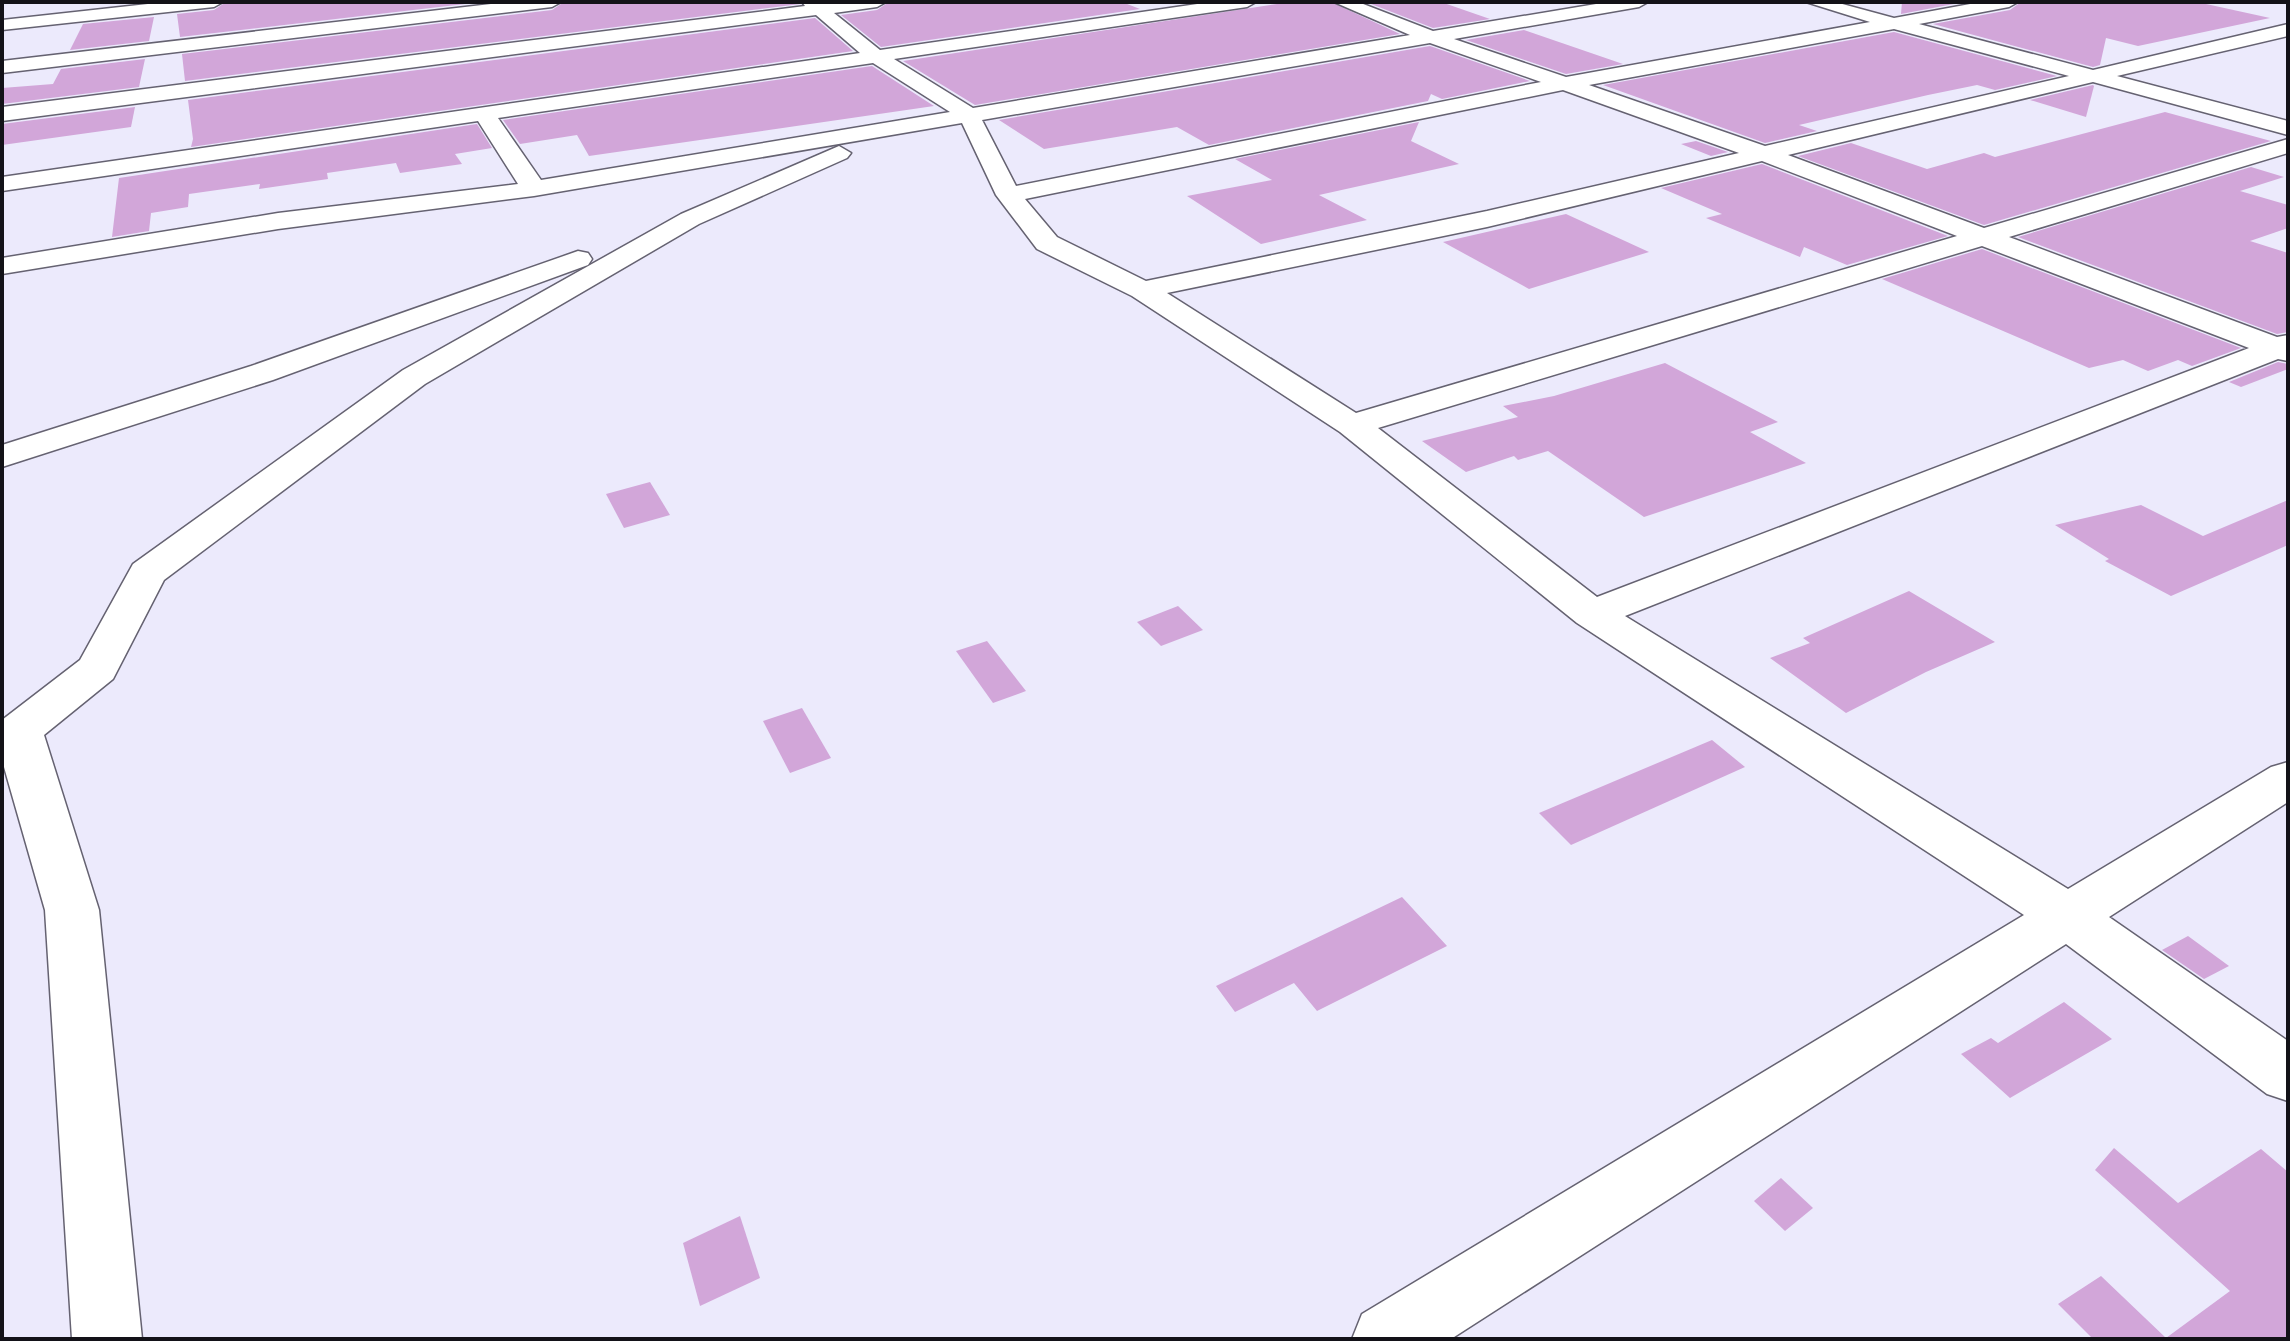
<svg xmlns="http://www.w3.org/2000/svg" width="2290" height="1341" font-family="'Nunito Sans',sans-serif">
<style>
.building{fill:#d2a6d9}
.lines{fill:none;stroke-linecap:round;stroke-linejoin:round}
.street-casing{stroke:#656271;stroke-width:3}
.street{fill:#fff;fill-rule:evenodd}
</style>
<rect width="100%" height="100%" fill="#eceafc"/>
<g class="building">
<polygon points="226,2 482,2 180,37 177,14 214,10"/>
<polygon points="564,2 800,4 185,81 182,54 552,10"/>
<polygon points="889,2 1122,2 1140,9 881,47 841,15 877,10"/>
<polygon points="1290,2 1331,2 1400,34 975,105 903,61"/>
<polygon points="1366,2 1441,2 1490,19 1433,28"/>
<polygon points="1902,2 1964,2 1901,14"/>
<polygon points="2021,2 2197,2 2270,18 2138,46 2106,38 2100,65 2093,67 1933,24 2010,10"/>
<polygon points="154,17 149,41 70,50 83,24"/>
<polygon points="815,18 853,51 191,147 193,139 188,100"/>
<polygon points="1524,30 1623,64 1566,74 1466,40"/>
<polygon points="1894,32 2057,76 1995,90 1977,85 1928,95 1799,125 1817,131 1765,143 1603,85"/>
<polygon points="1430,46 1530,81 1442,99 1431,94 1428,101 1209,145 1177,127 1044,149 999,120"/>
<polygon points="145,59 139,87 2,104 2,88 53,84 61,69"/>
<polygon points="872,66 934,106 589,156 577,135 520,144 503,120"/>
<polygon points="2094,86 2086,117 2030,100 2093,85"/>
<polygon points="135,107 131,127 2,145 2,124"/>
<polygon points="2165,112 2271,141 1984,225 1798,156 1851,143 1927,169 1984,153 1995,157"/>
<polygon points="1419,122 1411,141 1459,164 1319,195 1367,220 1261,244 1187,196 1272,180 1235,159"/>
<polygon points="477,124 492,148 455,154 462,164 400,173 396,163 327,173 328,179 259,189 260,184 189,194 188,207 151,213 149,231 112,237 119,178"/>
<polygon points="1696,141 1728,152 1711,156 1681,144"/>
<polygon points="1762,164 1948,236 1847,265 1804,247 1800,257 1706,218 1722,214 1661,188"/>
<polygon points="2251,167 2284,177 2240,191 2288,205 2288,228 2250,241 2288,253 2288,332 2277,334 2018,237"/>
<polygon points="1566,214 1649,252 1529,289 1443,242"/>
<polygon points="1982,249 2241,348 2192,366 2178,360 2148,371 2123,360 2089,368 1882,279"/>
<polygon points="2278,362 2288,364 2288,369 2241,387 2229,382"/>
<polygon points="1665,363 1778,422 1750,432 1806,463 1644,517 1548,451 1518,460 1514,456 1466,472 1422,441 1518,417 1503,406 1554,396"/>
<polygon points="650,482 670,515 624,528 606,494"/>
<polygon points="2288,500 2288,545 2171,596 2105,561 2109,559 2055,525 2141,505 2203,536"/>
<polygon points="1909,591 1995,642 1926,672 1846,713 1770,658 1810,643 1803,638"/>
<polygon points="1178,606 1203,630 1161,646 1137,622"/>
<polygon points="987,641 1026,691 993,703 956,651"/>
<polygon points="802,708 831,758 790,773 763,721"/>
<polygon points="1712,740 1745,767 1571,845 1539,813"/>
<polygon points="1402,897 1447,946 1317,1011 1294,983 1235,1012 1216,986"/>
<polygon points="2188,936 2229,966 2204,979 2162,950"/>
<polygon points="2064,1002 2112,1039 2010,1098 1961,1054 1991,1038 1998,1043"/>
<polygon points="2114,1148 2178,1203 2261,1149 2288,1172 2288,1339 2093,1339 2058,1304 2101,1276 2166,1338 2230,1291 2095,1170"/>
<polygon points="1781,1178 1813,1208 1785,1231 1754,1201"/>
<polygon points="740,1216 760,1278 700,1306 683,1243"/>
</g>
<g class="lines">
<defs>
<g id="street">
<polygon points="166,2 223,2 214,7 2,30 2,20"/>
<polygon points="508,2 561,2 552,7 2,73 2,61"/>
<path d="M802,2h84l-9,5 -43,6 46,37 331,-48h45l-9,5 -353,52 79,49 437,-73 -76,-33h24l75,29 175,-29h40l-9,5 -185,32 112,38 304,-55 -64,-20h29l59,16 87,-16h37l-9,5 -90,17 174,46 195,-46v12l-171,40 171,45v14l-195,-53 -305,73 196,73 304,-89v14l-279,84 268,100 11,-2v26l-10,-2 -653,257 443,273 203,-122 17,-5v40l-179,115 179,124v60l-21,-7 -201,-150 -615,395h-99l10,-25 662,-399 -447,-292 -237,-191 -208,-136 -95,-47 -41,-54 -34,-72 -428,73 -256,33 -276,45v-16l276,-45 240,-29 -40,-63 -476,70v-14l858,-124 -44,-38 -814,106v-14l803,-101zM1894,29l175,47 -304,70 -176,-61zM1430,43l111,39 -525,104 -34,-66zM873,63l77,49 -409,68 -43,-62zM1563,90l176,63 -252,58 -341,70 -89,-44 -32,-38zM1762,161l195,75 -601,177 -189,-120 320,-66zM1982,246l267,102 -652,249 -219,-169z"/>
<polygon points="839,146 851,153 847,158 699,224 425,384 164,580 113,679 44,735 99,910 142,1339 72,1339 45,910 2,760 2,720 80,660 133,564 403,370 681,214"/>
<polygon points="578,251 588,253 592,259 588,265 273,380 2,467 2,445 251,366"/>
</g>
</defs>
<use href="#street" class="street-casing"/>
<use href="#street" class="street"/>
</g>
<rect width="2290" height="1341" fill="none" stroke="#131218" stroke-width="8"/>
</svg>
